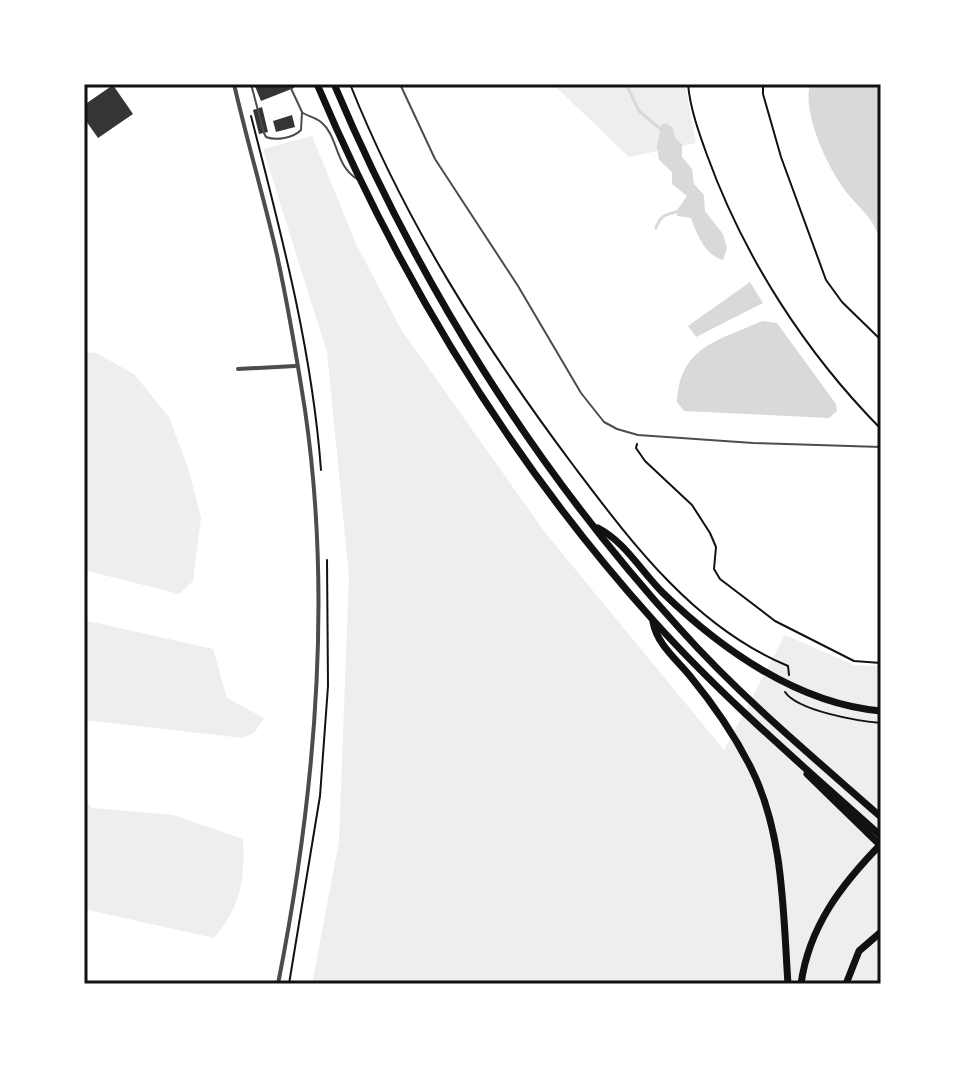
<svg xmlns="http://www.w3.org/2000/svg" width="965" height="1068" font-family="Spectral,serif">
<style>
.green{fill:#eee}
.water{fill:#d9d9d9}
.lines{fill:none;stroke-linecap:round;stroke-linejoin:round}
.stream{stroke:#d9d9d9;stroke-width:3}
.building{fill:#353535}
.path{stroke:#111;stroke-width:2}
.service{stroke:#4c4c4c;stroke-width:2}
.minor{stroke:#4c4c4c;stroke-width:4}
.trunk{stroke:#111;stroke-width:7}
.neatline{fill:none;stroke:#111;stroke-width:3}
</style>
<rect width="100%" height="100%" fill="#fff"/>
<g class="green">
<polygon points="553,84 685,84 696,143 629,157"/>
<polygon points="312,136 356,244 402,331 547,535 724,750 785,635 854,665 881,666 881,984 312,984 339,841 349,576 327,352 263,149"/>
<polygon points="84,352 96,353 134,374 169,417 188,468 201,518 193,581 179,594 84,570"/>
<polygon points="84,620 213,649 227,698 264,718 255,732 243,738 84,720"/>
<path d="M84,799l8,9 81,7 70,24c2,41 -2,67 -29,99l-130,-29z"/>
</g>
<g class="water">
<path d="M810,84h71v179c-2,-10 -1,-22 -4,-31 -6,-16 -20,-26 -30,-39 -19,-24 -45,-79 -37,-109z"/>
<path d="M666,123l6,4 4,12 6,5v13l10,12 2,15 10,11 1,16 18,23 4,14 -4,12c-18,-5 -26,-25 -32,-42l-14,-2 1,-7 9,-13 -15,-12v-12l-13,-12 -2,-13 4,-22z"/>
<polygon points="750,282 763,303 696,337 688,326"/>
<path d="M762,321l15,2 59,81 1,7 -8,7 -145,-7 -7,-9c3,-56 41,-61 85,-81z"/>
</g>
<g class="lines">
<g class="stream">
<polyline points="626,84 639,111 663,131"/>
<path d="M656,228c5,-14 10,-13 23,-17"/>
</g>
</g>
<g class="building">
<polygon points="254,84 293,84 294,88 261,101"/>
<polygon points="113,85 133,114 98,138 84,118 84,105"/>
<polygon points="262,107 268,132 259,134 253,110"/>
<polygon points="292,115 295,127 276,132 273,121"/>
</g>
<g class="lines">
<g class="path">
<path d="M350,84c55,138 134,262 223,381 59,78 121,162 215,201l1,9"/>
<path d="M688,84c2,24 11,49 19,71 37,102 98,197 174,274"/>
<polyline points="763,84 763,94 781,157 826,280 842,302 881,340"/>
<path d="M251,116c30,117 61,233 70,354"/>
<polyline points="637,444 636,448 645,461 692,505 710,533 716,547 714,569 720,579 775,621 854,661 881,663"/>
<path d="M785,692c13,19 73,29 96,31"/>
<polyline points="289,984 320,796 328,686 327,560"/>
</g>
<g class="service">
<path d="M251,84l13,49 2,4c10,4 27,1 35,-7l1,-18 -13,-28"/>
<polyline points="400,84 435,159 518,286 581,393 604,422 617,429 638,435 753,443 881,447"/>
<path d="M303,113c5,3 13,5 18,9 18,15 13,42 36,57"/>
</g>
<g class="minor">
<path d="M234,84c13,57 30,114 43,171 11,51 20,104 28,155 28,191 10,387 -27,574"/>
<polyline points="238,369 295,366"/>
</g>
<g class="trunk">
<path d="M317,84c83,196 193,377 336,536 70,78 150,146 228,216"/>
<path d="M334,84c84,199 201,386 347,546 61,68 132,127 200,187"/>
<path d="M598,528c27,14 43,43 65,65 58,56 135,111 218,118"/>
<path d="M653,622c4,22 23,37 37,54 23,28 45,60 61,92 33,66 32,144 37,216"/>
<polyline points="807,774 881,846"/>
<path d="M801,984c8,-58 41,-100 80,-140"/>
<polyline points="846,984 859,951 881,932"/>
</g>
</g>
<rect width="965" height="1068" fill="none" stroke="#ffffff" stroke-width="172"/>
<rect x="86" y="86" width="793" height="896" class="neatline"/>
</svg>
